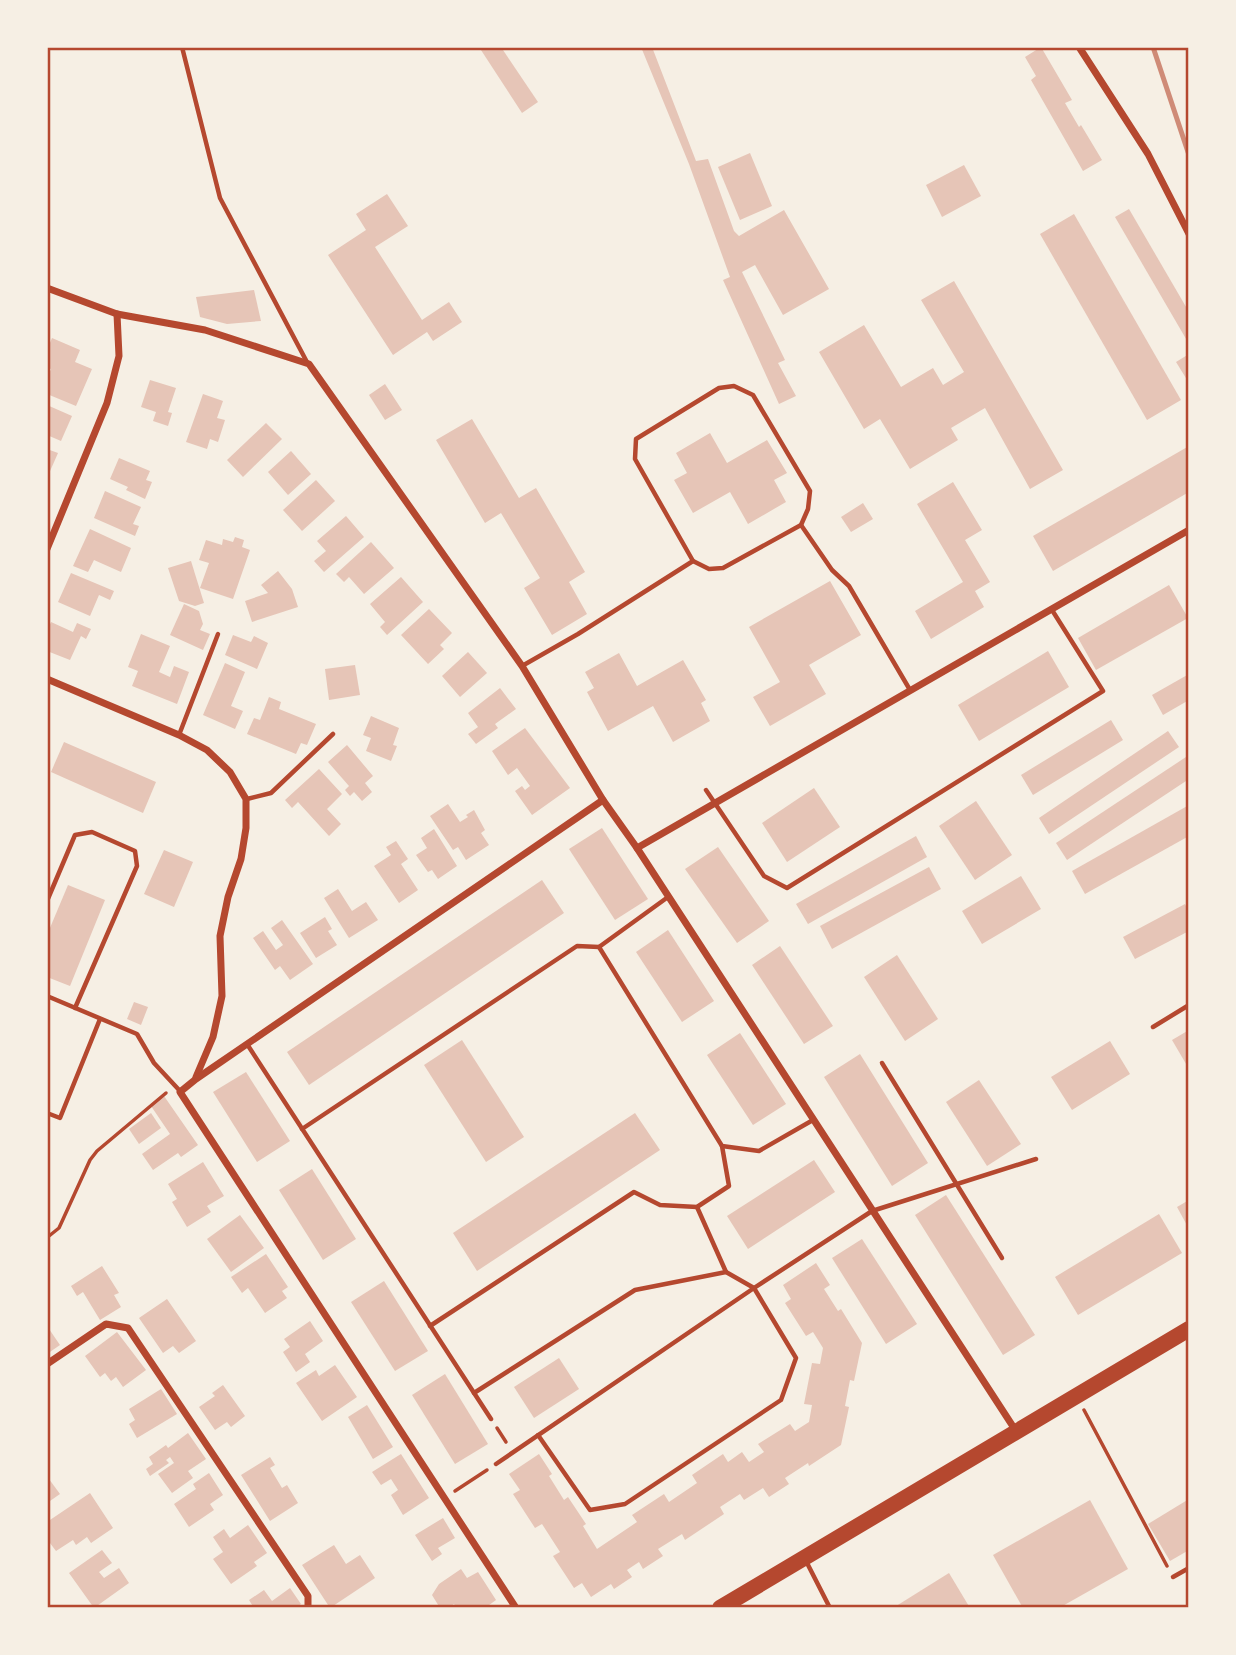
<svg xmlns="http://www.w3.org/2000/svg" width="1236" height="1655" font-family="Spectral,serif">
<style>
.building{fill:#e6c5b7}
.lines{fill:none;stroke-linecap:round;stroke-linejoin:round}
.path{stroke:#b5482f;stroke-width:3.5}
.service{stroke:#b5482f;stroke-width:4.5}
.minor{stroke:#b5482f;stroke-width:7}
.trunk{stroke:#b5482f;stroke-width:16}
.rail{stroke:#cf8b77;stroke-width:5}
.neatline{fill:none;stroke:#b5482f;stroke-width:2.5}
</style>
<rect width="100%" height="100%" fill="#f6efe4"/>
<g class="building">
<polygon points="479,47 501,47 538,102 522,113"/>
<polygon points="641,47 652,47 696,161 708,159 734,231 739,236 784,210 829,289 783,315 755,265 742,272 785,360 778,363 796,396 779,404 723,280 730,277 689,164"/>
<polygon points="1041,47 1072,100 1065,103 1079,127 1081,125 1102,160 1083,171 1031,80 1036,76 1025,57"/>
<polygon points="750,153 772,206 740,220 718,167"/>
<polygon points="964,165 981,196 942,217 926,185"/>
<polygon points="387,194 408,226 375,247 422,320 449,302 462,322 433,341 427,332 393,355 328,255 366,230 356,214"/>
<polygon points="1129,209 1189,312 1189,344 1115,217"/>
<polygon points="1074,214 1181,400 1147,420 1040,234"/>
<polygon points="954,281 1063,470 1030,489 985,408 951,428 958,440 910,469 880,419 864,429 819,352 864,325 901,387 933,368 943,385 964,372 921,300"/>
<polygon points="254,290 261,321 227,324 200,317 196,297"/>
<polygon points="52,338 80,350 75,362 92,369 76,406 47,394 47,378 51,369 47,368 47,350"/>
<polygon points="1189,354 1189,383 1176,362"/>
<polygon points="150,380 176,388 168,412 172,413 168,426 153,421 156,412 141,407"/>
<polygon points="385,384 402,410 385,420 369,395"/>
<polygon points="203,394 223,401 217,418 225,420 218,442 210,439 207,449 186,442"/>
<polygon points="47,405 72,416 61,441 47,435"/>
<polygon points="472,419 519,498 536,488 585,572 569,582 587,614 552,635 524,588 540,578 501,513 485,523 436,440"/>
<polygon points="266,423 282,439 243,477 227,460"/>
<polygon points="710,433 727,463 767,440 787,473 774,480 786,502 748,524 730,492 693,513 674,480 687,473 676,453"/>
<polygon points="1189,446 1189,492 1053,571 1033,536"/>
<polygon points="47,449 58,453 47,478"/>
<polygon points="291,451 311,474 288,495 268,472"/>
<polygon points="119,458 150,471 146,480 152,482 145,499 126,490 128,487 110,479"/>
<polygon points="316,480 335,501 302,531 283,510"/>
<polygon points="953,482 982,530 965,540 990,582 975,591 984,607 931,639 915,611 963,582 917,504"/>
<polygon points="105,491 141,507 133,524 139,526 135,536 94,518"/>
<polygon points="863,503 873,519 851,532 841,517"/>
<polygon points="346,516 364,537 324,572 314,561 326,551 317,541"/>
<polygon points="90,529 131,548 121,572 94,560 88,572 73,566"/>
<polygon points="235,537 244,540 242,547 250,550 233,599 200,588 209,563 199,560 206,540 222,545 223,539 233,542"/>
<polygon points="371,542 394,568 364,594 349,577 344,582 336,574"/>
<polygon points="191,561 204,603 195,606 179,601 168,568"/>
<polygon points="278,571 292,589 298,607 252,622 245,601 268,593 261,585"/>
<polygon points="71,573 114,591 110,600 99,595 90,616 58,602"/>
<polygon points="401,577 423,602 387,635 380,627 385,622 370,604"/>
<polygon points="830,581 861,635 809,665 826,694 770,726 753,697 780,682 749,627"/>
<polygon points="1169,585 1188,618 1096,670 1078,638"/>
<polygon points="184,604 199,611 203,624 200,630 210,634 203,650 170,635"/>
<polygon points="429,609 452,633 440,645 444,649 428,664 401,635"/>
<polygon points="51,622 73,632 77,623 91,629 86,639 81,636 70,660 47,651 47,631"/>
<polygon points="141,634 170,646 159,672 170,677 174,666 189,672 177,704 132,686 138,671 128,667"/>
<polygon points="233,635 251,642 254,636 268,643 257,669 225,655"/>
<polygon points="1048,651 1069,687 979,741 958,705"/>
<polygon points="468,652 487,673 460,697 442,676"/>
<polygon points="619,653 637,686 683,660 706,700 701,703 710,721 673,742 653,706 608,731 587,692 594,688 585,672"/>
<polygon points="225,663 245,672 231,706 243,711 235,729 203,715"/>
<polygon points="355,665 360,695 329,700 325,669"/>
<polygon points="1189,674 1189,700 1163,715 1152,695"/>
<polygon points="500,688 516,709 495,724 498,728 476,744 468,734 478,727 468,713"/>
<polygon points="269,697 281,702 279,709 316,724 307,745 301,743 296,754 247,734 254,718 260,720"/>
<polygon points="371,716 399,728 393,745 397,746 391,761 366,751 371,738 363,735"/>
<polygon points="1111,720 1123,740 1033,795 1021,775"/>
<polygon points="525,728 570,788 532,815 515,791 522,786 525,790 530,786 517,768 508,775 492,751"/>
<polygon points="1168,731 1179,747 1049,834 1039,818"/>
<polygon points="64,742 156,782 143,813 51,772"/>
<polygon points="347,745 373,776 365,783 372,792 362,801 354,792 350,796 345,790 349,786 328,762"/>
<polygon points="1189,755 1189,779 1067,860 1056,843"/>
<polygon points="319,769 342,794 327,809 341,824 329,836 298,802 292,808 285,800"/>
<polygon points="814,788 840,827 787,862 762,823"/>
<polygon points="976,801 1012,855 975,880 939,826"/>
<polygon points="448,804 460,822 468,817 466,815 474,810 485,830 481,833 489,845 466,860 458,847 453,850 430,816"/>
<polygon points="1189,805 1189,836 1085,894 1072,871"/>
<polygon points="602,828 648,899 615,920 569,849"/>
<polygon points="434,829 457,866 438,879 432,870 428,872 416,855 427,848 421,838"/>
<polygon points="916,836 927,857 808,924 796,904"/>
<polygon points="396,841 408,859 401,864 418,890 399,903 374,866 391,855 386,847"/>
<polygon points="718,847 769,921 737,943 685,869"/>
<polygon points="164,850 193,862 174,907 144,894"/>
<polygon points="929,867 941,889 832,949 820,926"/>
<polygon points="1021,876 1041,909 982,944 962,911"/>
<polygon points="542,880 564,913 309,1085 287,1052"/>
<polygon points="68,885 105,900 70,986 47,977 47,935"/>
<polygon points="338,889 352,911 366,902 378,920 349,938 324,898"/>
<polygon points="1185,904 1189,912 1189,931 1135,959 1123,937"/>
<polygon points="325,917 332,929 328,931 337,945 316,958 300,933"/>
<polygon points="282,920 313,964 290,980 280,966 275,970 253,938 263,931 276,950 283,945 271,928"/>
<polygon points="668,930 714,1001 682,1022 636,952"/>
<polygon points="780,946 833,1026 804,1044 752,965"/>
<polygon points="897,955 938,1019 905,1041 864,977"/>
<polygon points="134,1002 148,1007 141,1025 127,1019"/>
<polygon points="1189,1030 1189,1069 1172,1040"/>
<polygon points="740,1033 786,1104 753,1125 707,1055"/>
<polygon points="462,1040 524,1137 486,1162 424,1065"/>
<polygon points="1110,1041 1130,1074 1072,1110 1051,1077"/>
<polygon points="860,1054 928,1163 892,1186 824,1077"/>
<polygon points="246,1072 290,1141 257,1162 213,1092"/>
<polygon points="979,1080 1021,1144 987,1166 946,1102"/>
<polygon points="164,1096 198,1145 181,1157 178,1153 153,1170 142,1154 170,1134 151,1106"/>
<polygon points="151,1113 161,1128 139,1144 129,1129"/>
<polygon points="635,1113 660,1150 477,1271 453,1233"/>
<polygon points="814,1160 835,1192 748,1249 727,1216"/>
<polygon points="203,1162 224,1196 207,1206 211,1212 187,1227 172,1202 177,1199 168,1184"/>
<polygon points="312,1169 356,1239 323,1260 279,1190"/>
<polygon points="946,1195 1035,1335 1003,1355 915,1215"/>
<polygon points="1189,1200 1189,1229 1177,1207"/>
<polygon points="1159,1214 1182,1253 1078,1315 1055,1277"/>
<polygon points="240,1215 264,1248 231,1272 207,1239"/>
<polygon points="862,1239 917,1324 886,1344 832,1258"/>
<polygon points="266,1254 288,1287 282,1291 287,1298 265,1313 248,1288 242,1293 231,1277"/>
<polygon points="816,1263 830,1285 824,1289 838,1311 841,1309 862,1343 854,1381 850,1380 845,1406 849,1407 841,1445 809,1466 808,1463 785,1478 789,1484 769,1497 763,1488 744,1500 740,1494 720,1507 724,1514 685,1540 682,1534 658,1549 663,1556 643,1569 639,1562 627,1570 632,1577 614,1589 611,1584 591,1597 582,1583 574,1588 553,1556 560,1552 542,1524 535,1528 513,1494 520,1490 509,1474 539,1454 552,1474 549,1476 564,1500 568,1497 586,1524 583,1526 597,1549 637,1522 632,1515 664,1494 669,1502 697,1483 692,1475 723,1454 728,1462 742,1452 749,1462 764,1452 758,1444 790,1424 795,1431 809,1422 812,1405 804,1404 812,1363 820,1364 823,1348 813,1332 806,1336 785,1303 791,1299 783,1285"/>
<polygon points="102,1266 119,1293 114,1295 121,1307 100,1320 83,1292 77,1296 71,1286"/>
<polygon points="384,1281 428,1351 395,1371 351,1302"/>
<polygon points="167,1299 196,1341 179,1353 173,1346 163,1353 139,1318"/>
<polygon points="310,1321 323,1341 305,1354 310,1362 296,1372 283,1352 290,1347 284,1339"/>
<polygon points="47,1326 60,1345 47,1354"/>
<polygon points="117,1332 146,1370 123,1387 116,1377 111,1381 105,1373 100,1377 85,1356"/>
<polygon points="559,1358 579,1389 534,1418 514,1387"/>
<polygon points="335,1365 357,1397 322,1421 296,1383 316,1370 319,1376"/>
<polygon points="445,1374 488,1444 455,1464 412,1395"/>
<polygon points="223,1385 245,1416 231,1427 227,1422 215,1430 199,1407 215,1396 212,1393"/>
<polygon points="161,1389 177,1414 137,1438 129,1424 135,1420 129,1409"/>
<polygon points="367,1405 393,1447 373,1459 348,1417"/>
<polygon points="188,1433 206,1459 188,1471 193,1478 172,1493 158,1474 174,1463 170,1457 166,1460 169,1463 150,1476 146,1469 153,1464 149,1457 166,1445 168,1448"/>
<polygon points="401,1454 429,1498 403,1515 391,1495 398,1490 391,1479 381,1485 372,1472"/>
<polygon points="270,1457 275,1465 270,1468 282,1488 287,1485 298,1503 270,1521 241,1475"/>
<polygon points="209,1473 223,1495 210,1504 214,1510 189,1527 174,1504 196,1489 193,1484"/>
<polygon points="49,1479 60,1494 50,1501 47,1498 47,1480"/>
<polygon points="90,1493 113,1528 91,1543 87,1537 76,1545 73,1540 56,1551 47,1539 47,1522"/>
<polygon points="1189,1499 1189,1550 1170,1561 1148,1524"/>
<polygon points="1090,1500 1128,1569 1059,1608 1023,1608 993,1555"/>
<polygon points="443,1518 455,1538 438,1548 442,1554 432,1561 415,1535"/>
<polygon points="248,1525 267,1553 254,1562 257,1566 231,1584 213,1559 223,1552 213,1537 224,1529 230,1538"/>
<polygon points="334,1545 346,1564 360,1555 375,1578 330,1608 302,1565"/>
<polygon points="102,1550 112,1563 99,1572 104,1578 119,1568 129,1583 94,1608 69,1573"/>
<polygon points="461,1569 467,1578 478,1572 496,1600 485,1608 457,1608 454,1604 448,1608 440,1608 432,1595 439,1584"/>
<polygon points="949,1573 970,1608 893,1608"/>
<polygon points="290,1588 301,1604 295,1608 254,1608 249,1600 264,1590 272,1601"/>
</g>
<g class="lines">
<g class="path">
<polyline points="47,1235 49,1236 59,1228 90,1160 97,1151 166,1093"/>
<polyline points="1084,1410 1167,1566"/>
<polyline points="497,1428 506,1442"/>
<polyline points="455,1491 487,1470"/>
</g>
<g class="service">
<polyline points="182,47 220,198 308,364"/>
<polygon points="734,386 753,395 810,491 808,509 801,525 723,568 709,569 693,561 635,459 636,439 719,388"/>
<polyline points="801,525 832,570 849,586 910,690"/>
<polyline points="522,666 578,634 693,561"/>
<polyline points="179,735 218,634"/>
<polyline points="706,790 764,876 787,888 1103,691 1052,610"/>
<polyline points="247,799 271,793 333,734"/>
<polyline points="668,897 599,947 722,1146 759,1151 813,1120"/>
<polyline points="47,901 75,835 92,832 135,851 137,866 75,1008"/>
<polyline points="47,996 137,1034 154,1063 180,1091"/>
<polyline points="1153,1027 1189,1005"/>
<polyline points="247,1044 491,1419"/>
<polyline points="882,1063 1002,1258"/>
<polyline points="47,1113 60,1118 100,1019"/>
<polyline points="302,1129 577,946 599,947"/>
<polyline points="697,1207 726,1272"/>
<polyline points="430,1326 634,1192 660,1205 697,1207 729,1186 722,1146"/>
<polyline points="474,1393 635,1290 726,1272 754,1288 796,1358 781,1400 625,1504 590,1510 538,1435"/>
<polyline points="496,1464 754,1288 872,1211 1036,1159"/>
<polyline points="806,1561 830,1608"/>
<polyline points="1173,1577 1189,1568"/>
</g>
<g class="minor">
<polyline points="1079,47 1148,154 1189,234"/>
<polyline points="47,288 117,314 205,330 309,364 522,666 603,800 637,848 1016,1431"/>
<polyline points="47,549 107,403 119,356 117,314"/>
<polyline points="47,679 179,735 207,750 230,772 246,799 246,828 241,859 228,897 220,936 222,996 213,1037 196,1077"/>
<polyline points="637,848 1189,530"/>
<polyline points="47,1364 106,1324 128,1328 308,1596 308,1608"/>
<polyline points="516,1608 180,1092 196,1079 603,800"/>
</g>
<polyline class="trunk" points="720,1608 1189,1329"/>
<polyline class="rail" points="1153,47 1189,155"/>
</g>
<rect width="1236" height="1655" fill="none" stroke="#f6efe4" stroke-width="98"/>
<rect x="49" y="49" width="1138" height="1557" class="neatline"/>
</svg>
